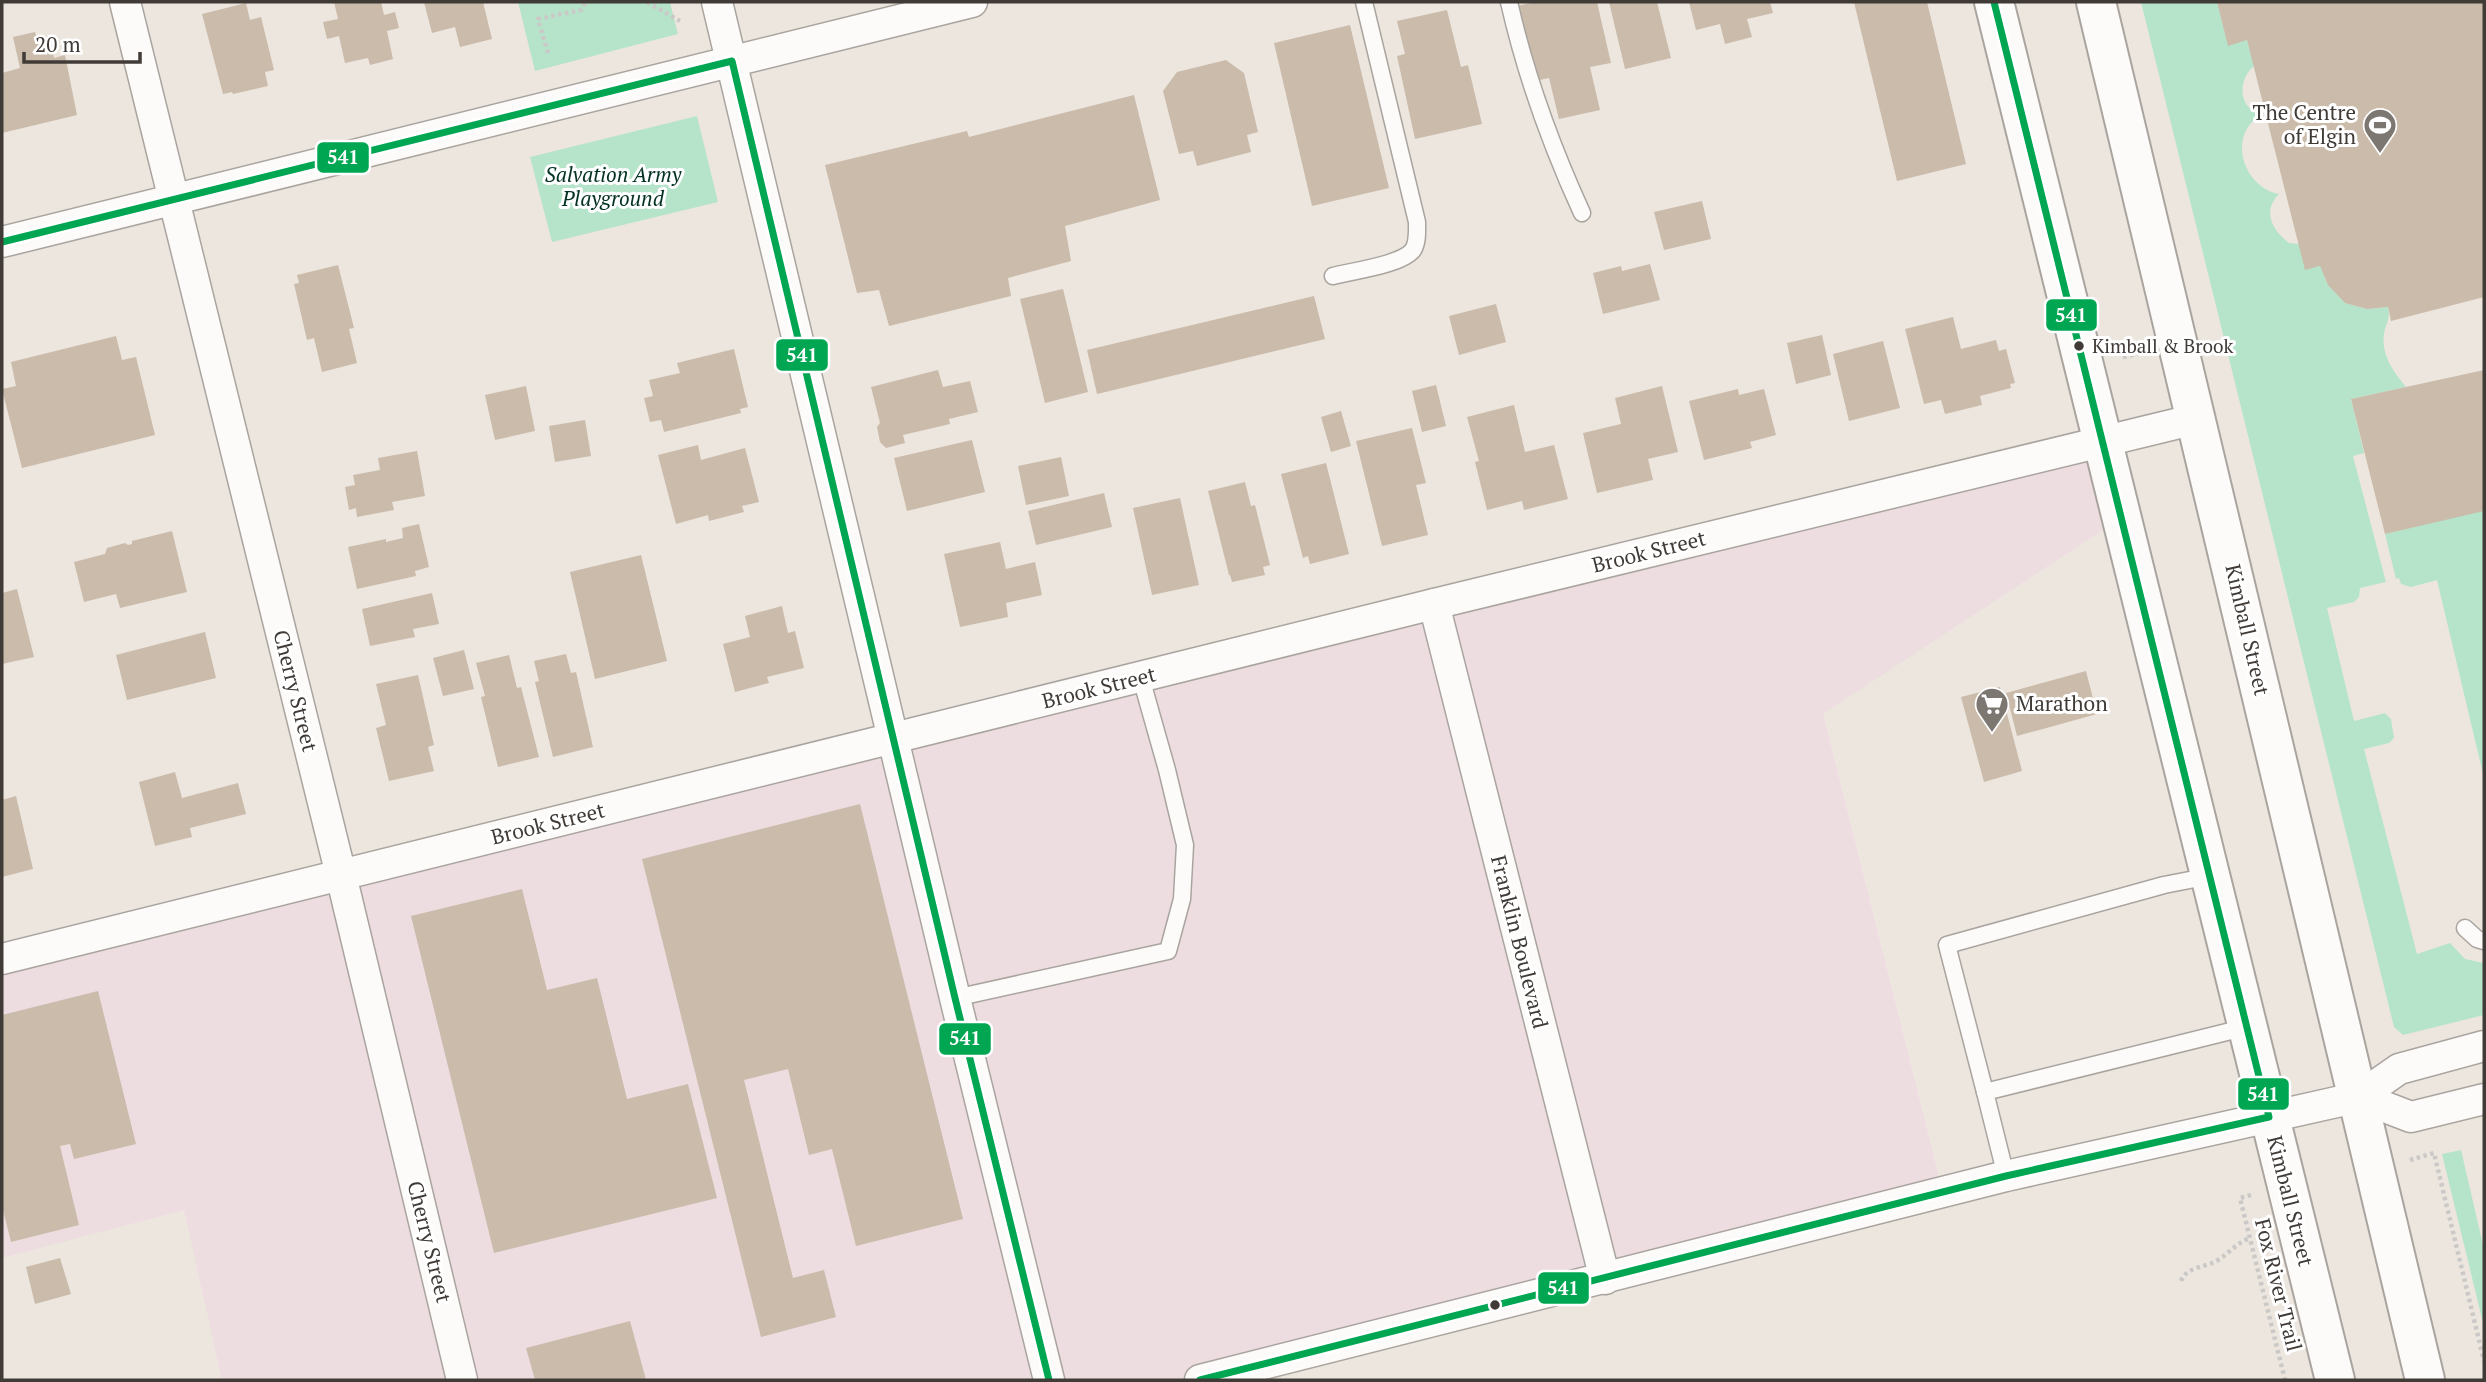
<svg xmlns="http://www.w3.org/2000/svg" width="2486" height="1382" font-family="'PT Serif',serif">
<style>
.industrial{fill:#eddde1}
.green{fill:#b5e4cb}
.building{fill:#cabbaa}
.lines{fill:none;stroke-linecap:round;stroke-linejoin:round}
.service-casing{stroke:#aaa49f;stroke-width:19}
.minor-casing{stroke:#aaa49f;stroke-width:33}
.secondary-casing{stroke:#aaa49f;stroke-width:42}
.path{stroke:#cbc9c7;stroke-width:4.5;stroke-dasharray:3.5 3.5;stroke-linecap:butt}
.service{stroke:#fcfbfa;stroke-width:16}
.minor{stroke:#fcfbfa;stroke-width:30}
.secondary{stroke:#fcfbfa;stroke-width:38}
.bus-1-casing{stroke:#fff;stroke-width:12}
.bus-1{stroke:#00a651;stroke-width:7}
.bus-dot{fill:#413b37;stroke:#fff;stroke-width:2.5}
.labels{text-anchor:middle;stroke-width:6;stroke-linejoin:round;paint-order:stroke}
.bus-label{font-size:19px;fill:#413b37;stroke:#fff;text-anchor:start}
.poi-label{font-size:21px;fill:#413b37;stroke:#fff;text-anchor:end}
.park-label{font-size:21px;font-style:italic;fill:#043222;stroke:#fff}
.street-label{font-size:21px;fill:#413b37;stroke:#fff}
.line-badge{stroke:#fff;stroke-width:2.5}
.badge-label{font-size:19px;text-anchor:middle;font-weight:bold;fill:#fff}
</style>
<rect width="100%" height="100%" fill="#ede6df"/>
<polygon class="industrial" points="2103,442 2121,518 1823,714 1943,1193 1200,1380 222,1380 184,1210 2,1258 2,959"/>
<g class="green">
<polygon points="518,2 670,2 678,34 535,71"/>
<path d="M2141,2h76l11,43 19,-5 7,26c-12,9 -17,32 -3,43 4,3 8,3 12,5 -37,19 -21,73 16,80 -17,17 -7,36 10,49l10,1 21,20 7,19 18,20 22,6 21,-2c2,10 0,13 -3,22 -6,23 7,41 21,58l-55,12 13,54 -11,3 33,126 -26,6 -1,9 -5,5 -27,6 27,113 31,-8 6,6 3,19 -5,5 -25,6 53,205 33,-11 15,16 19,4v52l-81,20 -9,-8z"/>
<polygon points="697,116 718,202 552,242 530,157"/>
<polygon points="2484,510 2484,778 2437,580 2411,587 2401,584 2399,578 2396,579 2385,534"/>
<polygon points="2461,1150 2484,1249 2484,1327 2442,1154"/>
</g>
<g class="building">
<polygon points="334,2 381,2 384,15 395,12 399,28 387,31 393,59 370,65 368,58 345,63 339,36 327,39 323,22 338,19"/>
<polygon points="424,2 483,2 492,39 460,47 455,27 432,33"/>
<polygon points="1535,2 1597,2 1611,63 1590,67 1600,110 1559,119 1549,78 1535,81 1517,6"/>
<polygon points="1609,2 1657,2 1671,58 1625,69"/>
<polygon points="1689,2 1770,2 1773,13 1747,19 1752,37 1725,44 1720,24 1696,30"/>
<polygon points="1854,2 1927,2 1966,164 1897,181"/>
<polygon points="2217,2 2484,2 2484,297 2391,321 2388,307 2367,309 2345,303 2328,285 2320,266 2305,270 2247,40 2228,46"/>
<polygon points="246,3 250,20 261,17 274,70 265,72 268,86 233,94 232,92 223,94 202,14"/>
<polygon points="1447,10 1461,67 1468,65 1482,124 1415,139 1397,56 1405,54 1397,21"/>
<polygon points="1350,25 1389,188 1312,206 1274,43"/>
<polygon points="35,32 37,39 49,36 54,58 65,55 77,115 2,133 2,73 20,68 13,37"/>
<polygon points="1226,60 1244,73 1258,132 1247,135 1251,152 1197,166 1193,151 1179,154 1163,91 1177,72"/>
<polygon points="1134,95 1160,200 1065,226 1071,261 1008,278 1011,296 889,326 879,290 857,293 825,165 967,131 969,137"/>
<polygon points="1702,201 1711,239 1664,250 1654,212"/>
<polygon points="1650,264 1660,300 1603,314 1593,273 1621,266 1622,271"/>
<polygon points="338,265 354,328 349,329 357,363 322,372 314,338 307,340 294,284 299,283 297,275"/>
<polygon points="1063,289 1088,392 1045,403 1020,299"/>
<polygon points="1314,296 1325,339 1097,394 1087,350"/>
<polygon points="1496,304 1506,342 1459,355 1449,316"/>
<polygon points="1953,317 1961,349 1996,340 1999,351 2006,349 2015,383 2010,384 2011,388 1980,396 1982,405 1945,414 1941,400 1924,404 1905,329"/>
<polygon points="1822,335 1831,375 1796,384 1787,343"/>
<polygon points="116,336 122,360 136,357 155,435 22,468 2,389 16,386 11,362"/>
<polygon points="1883,341 1900,408 1849,421 1833,354"/>
<polygon points="734,349 748,407 740,409 741,413 664,432 661,420 650,422 644,398 653,396 649,380 680,373 677,363"/>
<polygon points="938,370 943,387 970,381 978,412 949,419 950,424 903,435 905,443 886,448 880,442 877,427 880,423 871,387"/>
<polygon points="2484,370 2484,511 2385,534 2351,399"/>
<polygon points="1436,385 1446,426 1422,432 1412,391"/>
<polygon points="526,386 535,431 495,440 485,395"/>
<polygon points="1662,386 1678,452 1648,459 1653,480 1597,493 1583,433 1621,424 1615,398"/>
<polygon points="1738,389 1739,395 1764,389 1776,435 1750,442 1752,448 1704,460 1689,401"/>
<polygon points="1514,405 1525,452 1554,445 1568,499 1524,510 1522,501 1487,510 1475,462 1479,461 1467,417"/>
<polygon points="1341,411 1351,446 1331,452 1321,417"/>
<polygon points="585,420 591,456 555,462 549,426"/>
<polygon points="1412,428 1426,483 1416,485 1428,535 1382,546 1356,441"/>
<polygon points="972,440 985,492 907,511 894,458"/>
<polygon points="698,445 701,460 745,448 759,502 742,506 744,512 709,521 708,515 676,524 658,455"/>
<polygon points="417,451 425,496 392,502 394,510 357,517 356,508 349,510 345,487 355,485 353,475 380,470 378,458"/>
<polygon points="1061,457 1069,496 1026,505 1018,466"/>
<polygon points="1326,463 1349,554 1310,564 1308,556 1303,558 1281,474"/>
<polygon points="1245,482 1251,506 1255,505 1270,565 1263,567 1265,575 1232,582 1230,575 1229,575 1208,491"/>
<polygon points="1104,493 1112,527 1036,545 1028,511"/>
<polygon points="1180,498 1199,585 1152,595 1133,508"/>
<polygon points="419,524 429,567 415,571 416,576 357,589 348,547 386,539 386,542 403,538 402,528"/>
<polygon points="172,531 187,592 120,608 116,594 84,602 74,562 105,554 107,548 125,543 128,545 132,544 132,541"/>
<polygon points="1000,542 1006,569 1035,562 1042,595 1006,603 1008,617 960,627 944,554"/>
<polygon points="641,555 667,661 595,679 570,572"/>
<polygon points="17,589 34,657 2,664 2,593"/>
<polygon points="432,593 439,624 413,629 415,637 370,646 362,609"/>
<polygon points="782,606 788,633 795,631 804,668 767,677 769,683 735,692 723,644 750,637 745,616"/>
<polygon points="205,632 216,678 127,700 116,655"/>
<polygon points="464,650 474,689 443,696 433,658"/>
<polygon points="566,654 571,673 576,672 593,747 553,757 535,682 539,681 534,661"/>
<polygon points="509,655 517,688 521,687 539,757 498,767 481,697 485,696 476,663"/>
<polygon points="2086,671 2097,714 2017,736 2006,693"/>
<polygon points="418,675 434,745 428,747 434,771 389,781 376,728 386,725 376,684"/>
<polygon points="2000,687 2022,771 1984,782 1961,697"/>
<polygon points="175,772 182,798 238,783 246,814 190,828 192,837 155,846 139,782"/>
<polygon points="16,796 33,869 2,877 2,800"/>
<polygon points="860,804 963,1219 856,1246 832,1149 809,1155 788,1069 744,1080 793,1278 824,1270 836,1317 761,1337 642,859"/>
<polygon points="522,889 547,990 597,978 627,1099 688,1084 717,1198 494,1253 411,916"/>
<polygon points="98,991 136,1144 74,1159 70,1144 60,1146 79,1225 11,1242 2,1206 2,1015"/>
<polygon points="60,1258 71,1294 35,1304 26,1267"/>
<polygon points="630,1321 646,1380 535,1380 526,1348"/>
</g>
<g class="lines">
<defs>
<g id="service">
<path d="M1509,2c17,75 41,141 73,211"/>
<path d="M1333,276c19,-5 68,-11 80,-26 5,-8 4,-19 4,-28l-53,-220"/>
<polyline points="2465,928 2477,939 2484,941"/>
<polyline points="955,998 1168,951 1182,899 1185,845 1167,770 1141,678"/>
<polyline points="1985,1092 1947,945 2164,885 2210,876"/>
<polyline points="2006,1176 1985,1092 2247,1027"/>
</g>
<g id="minor">
<polyline points="125,2 341,875 462,1380"/>
<polyline points="717,2 955,998 1049,1380"/>
<polyline points="2,242 972,2"/>
<polyline points="1434,604 1605,1279"/>
<polyline points="2,959 1434,604 2196,419"/>
<polyline points="2359,1097 2411,1117 2484,1099"/>
<polyline points="1200,1380 2006,1176 2359,1097 2399,1069 2484,1046"/>
</g>
<g id="secondary">
<polyline points="1994,2 2335,1380"/>
<polyline points="2096,2 2425,1380"/>
</g>
</defs>
<use href="#service" class="service-casing"/>
<use href="#minor" class="minor-casing"/>
<use href="#secondary" class="secondary-casing"/>
<g class="path">
<polyline points="647,2 680,21"/>
<polyline points="548,53 538,19 581,10 586,2"/>
<polyline points="2123,357 2142,353"/>
<polyline points="2410,1160 2434,1153 2484,1361"/>
<polyline points="2251,1195 2240,1198 2285,1380"/>
<path d="M2181,1281c6,-15 24,-13 37,-21 12,-7 18,-17 32,-22"/>
</g>
<use href="#service" class="service"/>
<use href="#minor" class="minor"/>
<use href="#secondary" class="secondary"/>
<defs>
<g id="bus-1">
<polyline points="2,242 732,61 955,998 1049,1380"/>
<polyline points="1200,1380 2006,1176 2269,1117 1994,2"/>
</g>
</defs>
<use href="#bus-1" class="bus-1-casing"/>
<use href="#bus-1" class="bus-1"/>
</g>
<defs>
<symbol id="stadium-pin" viewBox="-11 -11 22 30"><path d="M0 17L-7.5 6A9.5 9.5 0 1 1 7.5 6Z" fill="#7d7772" stroke="#fff"/><path d="M0-5a6.5 5 0 1 0 0 10a6.5 5 0 1 0 0-10ZM-3.5-1.8h7v3.6h-7Z" fill="#fff"/></symbol>
<symbol id="supermarket-pin" viewBox="-11 -11 22 30"><path d="M0 17L-7.5 6A9.5 9.5 0 1 1 7.5 6Z" fill="#7d7772" stroke="#fff"/><path d="M-6-5.5h2.5l.6 2H6L4.5 2H-2.5L-4.4-4H-6ZM-1.5 3.2a1.3 1.3 0 1 0 .1 0ZM3 3.2a1.3 1.3 0 1 0 .1 0Z" fill="#fff"/></symbol>
</defs>
<g fill-rule="evenodd">
<use href="#stadium-pin" x="2361" y="106" width="38" height="52"/>
<use href="#supermarket-pin" x="1973" y="685" width="38" height="52"/>
</g>
<g class="bus-dot">
<circle cx="2079" cy="346" r="6"/>
<circle cx="1495" cy="1305" r="6"/>
</g>
<g class="labels">
<g class="bus-label">
<text x="2092" y="353">Kimball &amp; Brook</text>
</g>
<g class="poi-label">
<text x="2356" y="120">The Centre<tspan x="2356" dy="24">of Elgin</tspan></text>
<text x="2016" y="711" text-anchor="start">Marathon</text>
</g>
<g class="park-label">
<text x="613" y="182">Salvation Army<tspan x="613" dy="24">Playground</tspan></text>
</g>
<g class="street-label">
<text transform="translate(1649 552) rotate(-14)" y="7">Brook Street</text>
<text transform="translate(2247 630) rotate(77)" y="7">Kimball Street</text>
<text transform="translate(1099 688) rotate(-14)" y="7">Brook Street</text>
<text transform="translate(295 691) rotate(76)" y="7">Cherry Street</text>
<text transform="translate(548 824) rotate(-14)" y="7">Brook Street</text>
<text transform="translate(1519 942) rotate(76)" y="7">Franklin Boulevard</text>
<text transform="translate(2290 1201) rotate(76)" y="7">Kimball Street</text>
<text transform="translate(429 1242) rotate(76)" y="7">Cherry Street</text>
<text transform="translate(2278 1285) rotate(76)" y="7">Fox River Trail</text>
</g>
</g>
<g class="line-badge">
<rect x="316" y="141" width="54" height="33" rx="7" fill="#00a651"/>
<rect x="2045" y="298" width="53" height="34" rx="7" fill="#00a651"/>
<rect x="775" y="338" width="54" height="34" rx="7" fill="#00a651"/>
<rect x="938" y="1022" width="54" height="34" rx="7" fill="#00a651"/>
<rect x="2237" y="1077" width="53" height="34" rx="7" fill="#00a651"/>
<rect x="1537" y="1271" width="53" height="34" rx="7" fill="#00a651"/>
</g>
<g class="badge-label">
<text x="343" y="164">541</text>
<text x="2071" y="322">541</text>
<text x="802" y="362">541</text>
<text x="965" y="1045">541</text>
<text x="2263" y="1101">541</text>
<text x="1563" y="1295">541</text>
</g>
<rect width="2486" height="1382" fill="none" stroke="#413b37" stroke-width="7"/>
<path d="M24 52v10h116v-10" fill="none" stroke="#413b37" stroke-width="3.5"/>
<text x="35" y="52" font-size="21" fill="#413b37" stroke="#ffffff" stroke-width="5" paint-order="stroke">20 m</text>
</svg>
